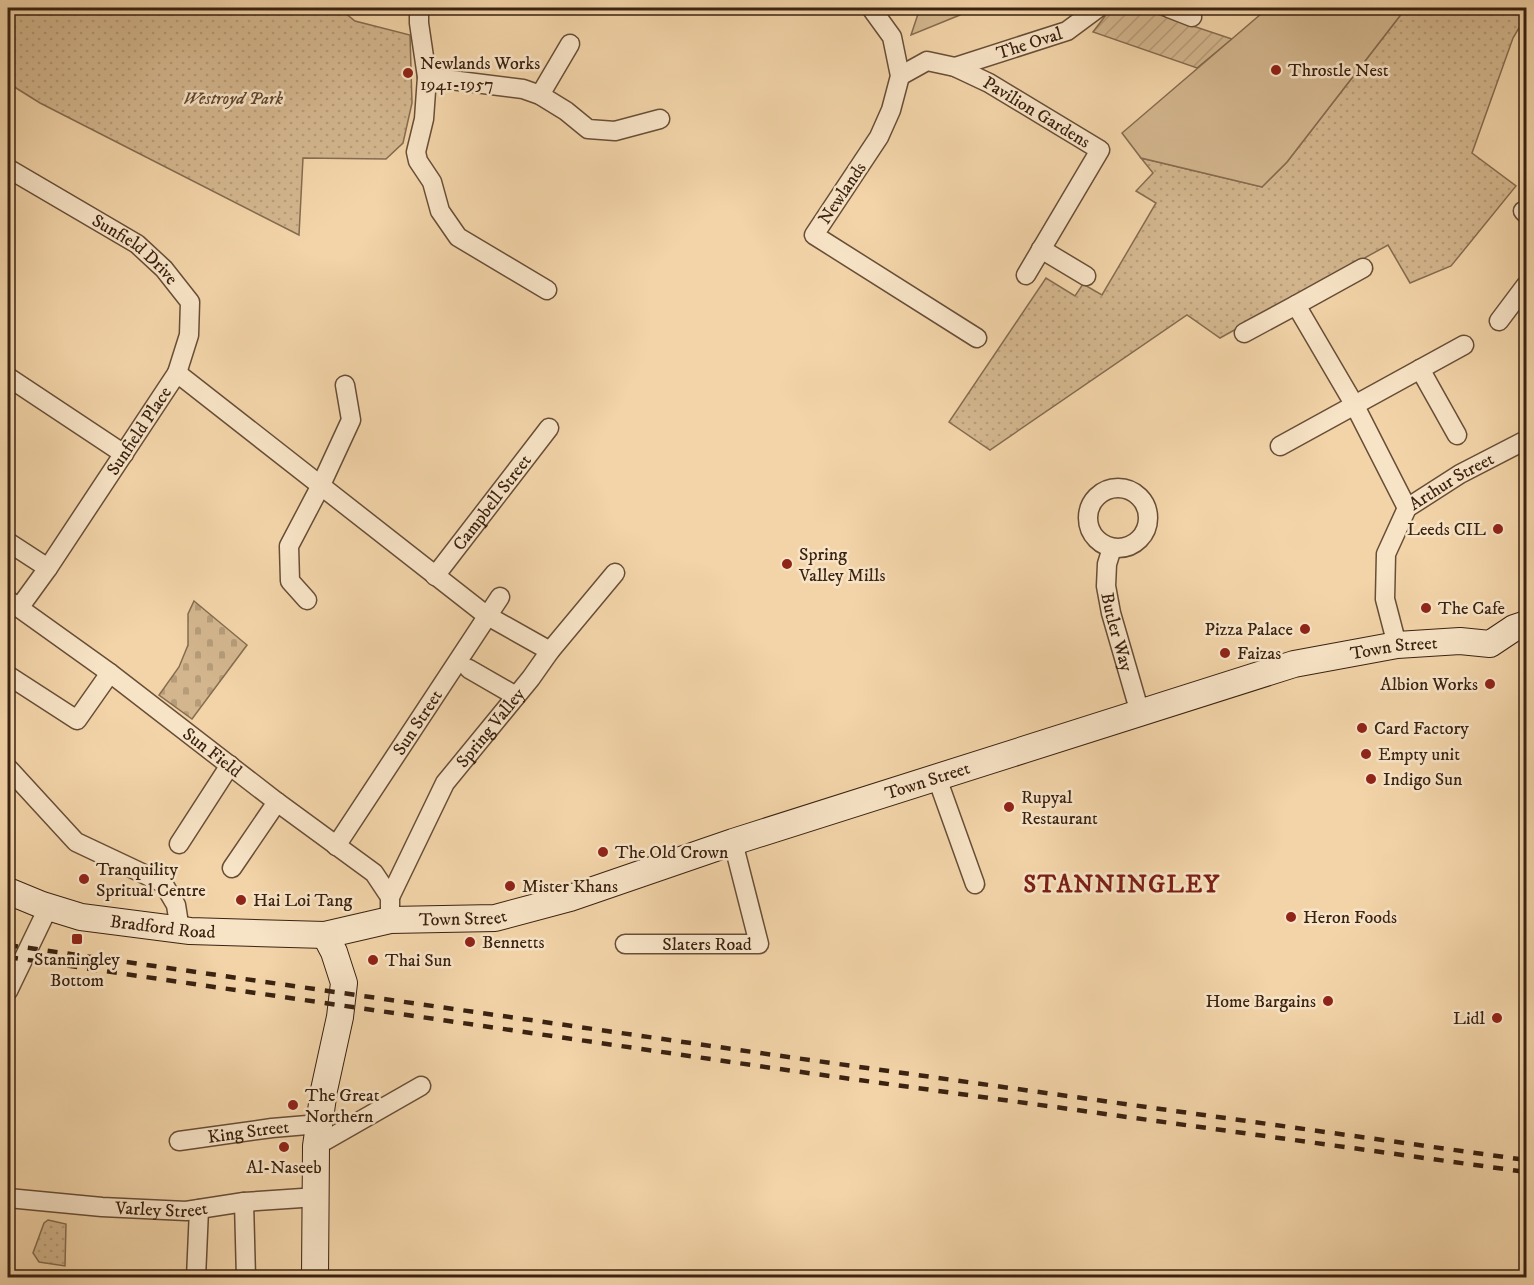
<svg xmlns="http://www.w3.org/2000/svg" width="1534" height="1285" font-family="'IM FELL DW Pica',serif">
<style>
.grass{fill:url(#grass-dots);stroke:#866c50;stroke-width:1.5}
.cemetery{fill:url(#cemetery-stones);stroke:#866c50;stroke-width:1.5}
.garden{fill:url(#garden-furrows);stroke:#866c50;stroke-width:1.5}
.pitch{fill:#d3b68e;stroke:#866c50;stroke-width:1.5}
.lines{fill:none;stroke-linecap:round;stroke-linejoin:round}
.street-casing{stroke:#684e37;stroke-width:21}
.secondary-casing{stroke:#3a2211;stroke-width:28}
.street{stroke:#f7e3c6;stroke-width:18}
.secondary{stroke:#f7e3c6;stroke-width:26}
.rail{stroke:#3a2211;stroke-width:4.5;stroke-dasharray:10 10;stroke-linecap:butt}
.poi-dot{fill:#8f2418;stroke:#f7e3c6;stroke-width:2}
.labels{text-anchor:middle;stroke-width:5;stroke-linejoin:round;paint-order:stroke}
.street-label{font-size:18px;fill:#3a2211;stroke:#f7e3c6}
.poi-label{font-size:18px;fill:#3a2211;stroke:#f7e3c6;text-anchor:start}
.park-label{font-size:18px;font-style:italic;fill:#604730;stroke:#f7e3c6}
.district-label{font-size:24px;font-weight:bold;letter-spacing:1.5px;fill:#7a1f14;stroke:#f7e3c6}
</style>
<defs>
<pattern id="grass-dots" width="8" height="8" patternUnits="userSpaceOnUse" patternTransform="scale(1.5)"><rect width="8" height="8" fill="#d3b68e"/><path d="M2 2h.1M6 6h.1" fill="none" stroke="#b69c79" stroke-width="1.8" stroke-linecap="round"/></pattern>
<pattern id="cemetery-stones" width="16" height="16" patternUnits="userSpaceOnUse" patternTransform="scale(1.5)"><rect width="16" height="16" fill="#d3b68e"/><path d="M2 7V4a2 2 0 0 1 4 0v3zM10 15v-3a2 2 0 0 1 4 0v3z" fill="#b69c79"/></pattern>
<pattern id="garden-furrows" width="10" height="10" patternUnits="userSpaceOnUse" patternTransform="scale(1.5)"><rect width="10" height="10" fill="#d3b68e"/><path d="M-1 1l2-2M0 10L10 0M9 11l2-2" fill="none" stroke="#b69c79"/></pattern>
</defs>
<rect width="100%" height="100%" fill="#f2d4a8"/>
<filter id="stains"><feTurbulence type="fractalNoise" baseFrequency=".00333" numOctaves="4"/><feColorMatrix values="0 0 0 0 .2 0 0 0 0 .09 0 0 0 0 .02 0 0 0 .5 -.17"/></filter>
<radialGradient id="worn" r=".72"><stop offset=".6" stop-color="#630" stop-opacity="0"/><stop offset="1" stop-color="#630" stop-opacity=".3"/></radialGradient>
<g class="grass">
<polygon points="8,8 339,8 355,21 410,35 412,103 403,143 386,159 303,158 299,235 40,103 8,83"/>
<polygon points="1406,8 1526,8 1526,16 1513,38 1472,153 1516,186 1451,266 1410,283 1388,245 1220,338 1187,315 990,450 949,422 1046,278 1075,296 1083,284 1102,295 1156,203 1136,191 1153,173 1141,158 1262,187 1287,162"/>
<polygon points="48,1220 66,1224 65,1266 39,1262 33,1253 44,1223"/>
</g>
<polygon class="cemetery" points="194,601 247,645 192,719 159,695 179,667 188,645 188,614"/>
<polygon class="garden" points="1127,8 1139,8 1232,39 1197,68 1093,32 1109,11"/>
<g class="pitch">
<polygon points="920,8 969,8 960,15 911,35"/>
<polygon points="1268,8 1406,8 1287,162 1262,187 1141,158 1122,133"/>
</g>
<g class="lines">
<defs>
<g id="street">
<polyline points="419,8 419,23 427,77 424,119 416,152 418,161 432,182 440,211 458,237 547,290"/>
<polyline points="871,8 892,37 900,76 891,110 879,137 814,235 977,338"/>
<polyline points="1169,8 1192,17"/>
<path id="s1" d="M955,67l112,-36 31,-23"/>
<path id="s2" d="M900,76l27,-15 28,6 34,16 111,67 -74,125"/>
<polyline points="427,77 523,89 540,95 566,111 588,129 615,131 660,119"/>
<polyline points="540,95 570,44"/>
<path id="s3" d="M9,169l128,75 27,25 26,33 -1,33 -12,38"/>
<polyline points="1523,211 1526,214"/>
<polyline points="1041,249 1086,276"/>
<polyline points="1296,305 1363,268"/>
<polyline points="1499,321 1526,285"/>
<polyline points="1244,333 1296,305 1354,404 1407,508"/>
<polyline points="1420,369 1457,435"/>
<polyline points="8,377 124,454"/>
<polyline points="1280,446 1464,345"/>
<circle cx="1118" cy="518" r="30"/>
<polyline points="8,542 48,568"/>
<path id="s4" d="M1112,548l-5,16 -1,22 5,27 29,100"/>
<path id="s5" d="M435,576l114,-148"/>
<path id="s6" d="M8,600l102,73 167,129 97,71 16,24v23"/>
<polyline points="307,600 290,581 289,546 320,487 351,420 345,385"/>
<path id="s7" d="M19,608l29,-40 129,-195 309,242 64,36"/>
<path id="s8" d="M1397,645l-12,-46 1,-45 21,-46 53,-34 66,-34"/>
<polyline points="469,669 516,696"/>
<polyline points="9,676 77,720 110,673"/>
<polyline points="8,768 76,842 163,883 176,905 180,930"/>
<polyline points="937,778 975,884"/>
<polyline points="179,844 230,765"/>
<path id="s9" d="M336,846l164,-249"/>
<polyline points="232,868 277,802"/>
<path id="s10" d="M390,897l55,-114 86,-105 19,-27 65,-78"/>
<path id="s11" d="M625,944h134l-26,-102"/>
<polyline points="8,991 48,908"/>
<path id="s12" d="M179,1141l93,-13 47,-4"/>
<polyline points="316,1146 421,1086"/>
<path id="s13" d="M8,1198l94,9 84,4 58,-9 73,-5"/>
<polyline points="244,1202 246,1278"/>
<polyline points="196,1278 199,1209"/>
</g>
<g id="secondary">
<path id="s14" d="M8,891l34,14 39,12 109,14 135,4 65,-15 105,-2 75,-20 163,-56 561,-178 103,-19 63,-4 30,3 24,-16 12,-4"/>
<polyline points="315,1278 316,1146 324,1090 340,1017 344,983 334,952 325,935"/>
</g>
</defs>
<use href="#street" class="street-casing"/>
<use href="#secondary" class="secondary-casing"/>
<use href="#street" class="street"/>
<use href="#secondary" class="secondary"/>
<g class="rail">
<polyline points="8,945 774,1055 1526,1160"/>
<polyline points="8,957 772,1068 1526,1172"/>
</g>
</g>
<g class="poi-dot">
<circle cx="1276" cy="70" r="6"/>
<circle cx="408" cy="73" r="6"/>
<circle cx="1498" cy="529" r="6"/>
<circle cx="787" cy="564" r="6"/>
<circle cx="1426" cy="608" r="6"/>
<circle cx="1305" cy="629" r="6"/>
<circle cx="1225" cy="653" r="6"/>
<circle cx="1490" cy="684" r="6"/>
<circle cx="1362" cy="728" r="6"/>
<circle cx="1366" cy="754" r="6"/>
<circle cx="1371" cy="779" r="6"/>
<circle cx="1009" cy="807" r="6"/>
<circle cx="603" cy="852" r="6"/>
<circle cx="84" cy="879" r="6"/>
<circle cx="510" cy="886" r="6"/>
<circle cx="241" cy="900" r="6"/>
<circle cx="1291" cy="917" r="6"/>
<rect x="71" y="933" width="12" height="12" rx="3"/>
<circle cx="470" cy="942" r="6"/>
<circle cx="373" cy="960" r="6"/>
<circle cx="1328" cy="1001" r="6"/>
<circle cx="1497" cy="1018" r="6"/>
<circle cx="293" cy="1105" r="6"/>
<circle cx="284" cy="1147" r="6"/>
</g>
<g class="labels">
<g class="street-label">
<text dy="6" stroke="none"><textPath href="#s1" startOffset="78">The Oval</textPath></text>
<text dy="6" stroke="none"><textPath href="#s2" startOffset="153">Pavilion Gardens</textPath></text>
<text transform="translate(842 193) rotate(-56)" y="6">Newlands</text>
<text dy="6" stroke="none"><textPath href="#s3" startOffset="150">Sunfield Drive</textPath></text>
<text dy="6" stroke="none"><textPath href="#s7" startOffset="214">Sunfield Place</textPath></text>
<text dy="6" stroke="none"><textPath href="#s8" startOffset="195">Arthur Street</textPath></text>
<text dy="6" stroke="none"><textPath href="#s5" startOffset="93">Campbell Street</textPath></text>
<text dy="6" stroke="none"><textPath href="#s4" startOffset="86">Butler Way</textPath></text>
<text dy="6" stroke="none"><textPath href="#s14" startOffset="1434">Town Street</textPath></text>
<text dy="6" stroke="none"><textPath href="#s9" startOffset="148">Sun Street</textPath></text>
<text dy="6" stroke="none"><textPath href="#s10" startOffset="198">Spring Valley</textPath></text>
<text dy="6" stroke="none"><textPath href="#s6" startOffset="255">Sun Field</textPath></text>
<text dy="6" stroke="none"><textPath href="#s14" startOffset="948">Town Street</textPath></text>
<text dy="6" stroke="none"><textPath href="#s14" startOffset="462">Town Street</textPath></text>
<text dy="6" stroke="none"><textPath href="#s14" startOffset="160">Bradford Road</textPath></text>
<text dy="6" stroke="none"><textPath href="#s11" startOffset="82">Slaters Road</textPath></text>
<text dy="6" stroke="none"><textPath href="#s12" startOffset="70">King Street</textPath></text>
<text dy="6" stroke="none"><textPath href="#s13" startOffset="154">Varley Street</textPath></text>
</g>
<g class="poi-label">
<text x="420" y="69">Newlands Works<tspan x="420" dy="21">1941-1957</tspan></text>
<text x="1288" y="76">Throstle Nest</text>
<text x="1486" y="535" text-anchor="end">Leeds CIL</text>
<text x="799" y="560">Spring<tspan x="799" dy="21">Valley Mills</tspan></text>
<text x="1438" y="614">The Cafe</text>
<text x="1293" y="635" text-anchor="end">Pizza Palace</text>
<text x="1237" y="659">Faizas</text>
<text x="1478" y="690" text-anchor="end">Albion Works</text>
<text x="1374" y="734">Card Factory</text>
<text x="1378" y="760">Empty unit</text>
<text x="1383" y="785">Indigo Sun</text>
<text x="1021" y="803">Rupyal<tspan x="1021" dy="21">Restaurant</tspan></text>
<text x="615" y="858">The Old Crown</text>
<text x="96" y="875">Tranquility<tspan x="96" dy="21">Spritual Centre</tspan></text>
<text x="522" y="892">Mister Khans</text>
<text x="253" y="906">Hai Loi Tang</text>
<text x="1303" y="923">Heron Foods</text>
<text x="482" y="948">Bennetts</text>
<text x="77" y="965" text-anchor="middle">Stanningley<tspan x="77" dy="21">Bottom</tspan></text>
<text x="385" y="966">Thai Sun</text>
<text x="1316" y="1007" text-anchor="end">Home Bargains</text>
<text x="1485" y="1024" text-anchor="end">Lidl</text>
<text x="305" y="1101">The Great<tspan x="305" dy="21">Northern</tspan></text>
<text x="284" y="1173" text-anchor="middle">Al-Naseeb</text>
</g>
<g class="park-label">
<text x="233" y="104">Westroyd Park</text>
</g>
<g class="district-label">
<text x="1122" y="892">STANNINGLEY</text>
</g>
</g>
<rect width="1534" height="1285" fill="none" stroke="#f2d4a8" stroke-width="30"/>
<rect x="9" y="9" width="1516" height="1267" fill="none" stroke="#3a2211" stroke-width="3"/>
<rect x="15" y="15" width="1504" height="1255" fill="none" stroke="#3a2211" stroke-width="1.5"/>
<rect width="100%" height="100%" filter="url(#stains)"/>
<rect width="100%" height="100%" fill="url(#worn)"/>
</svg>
